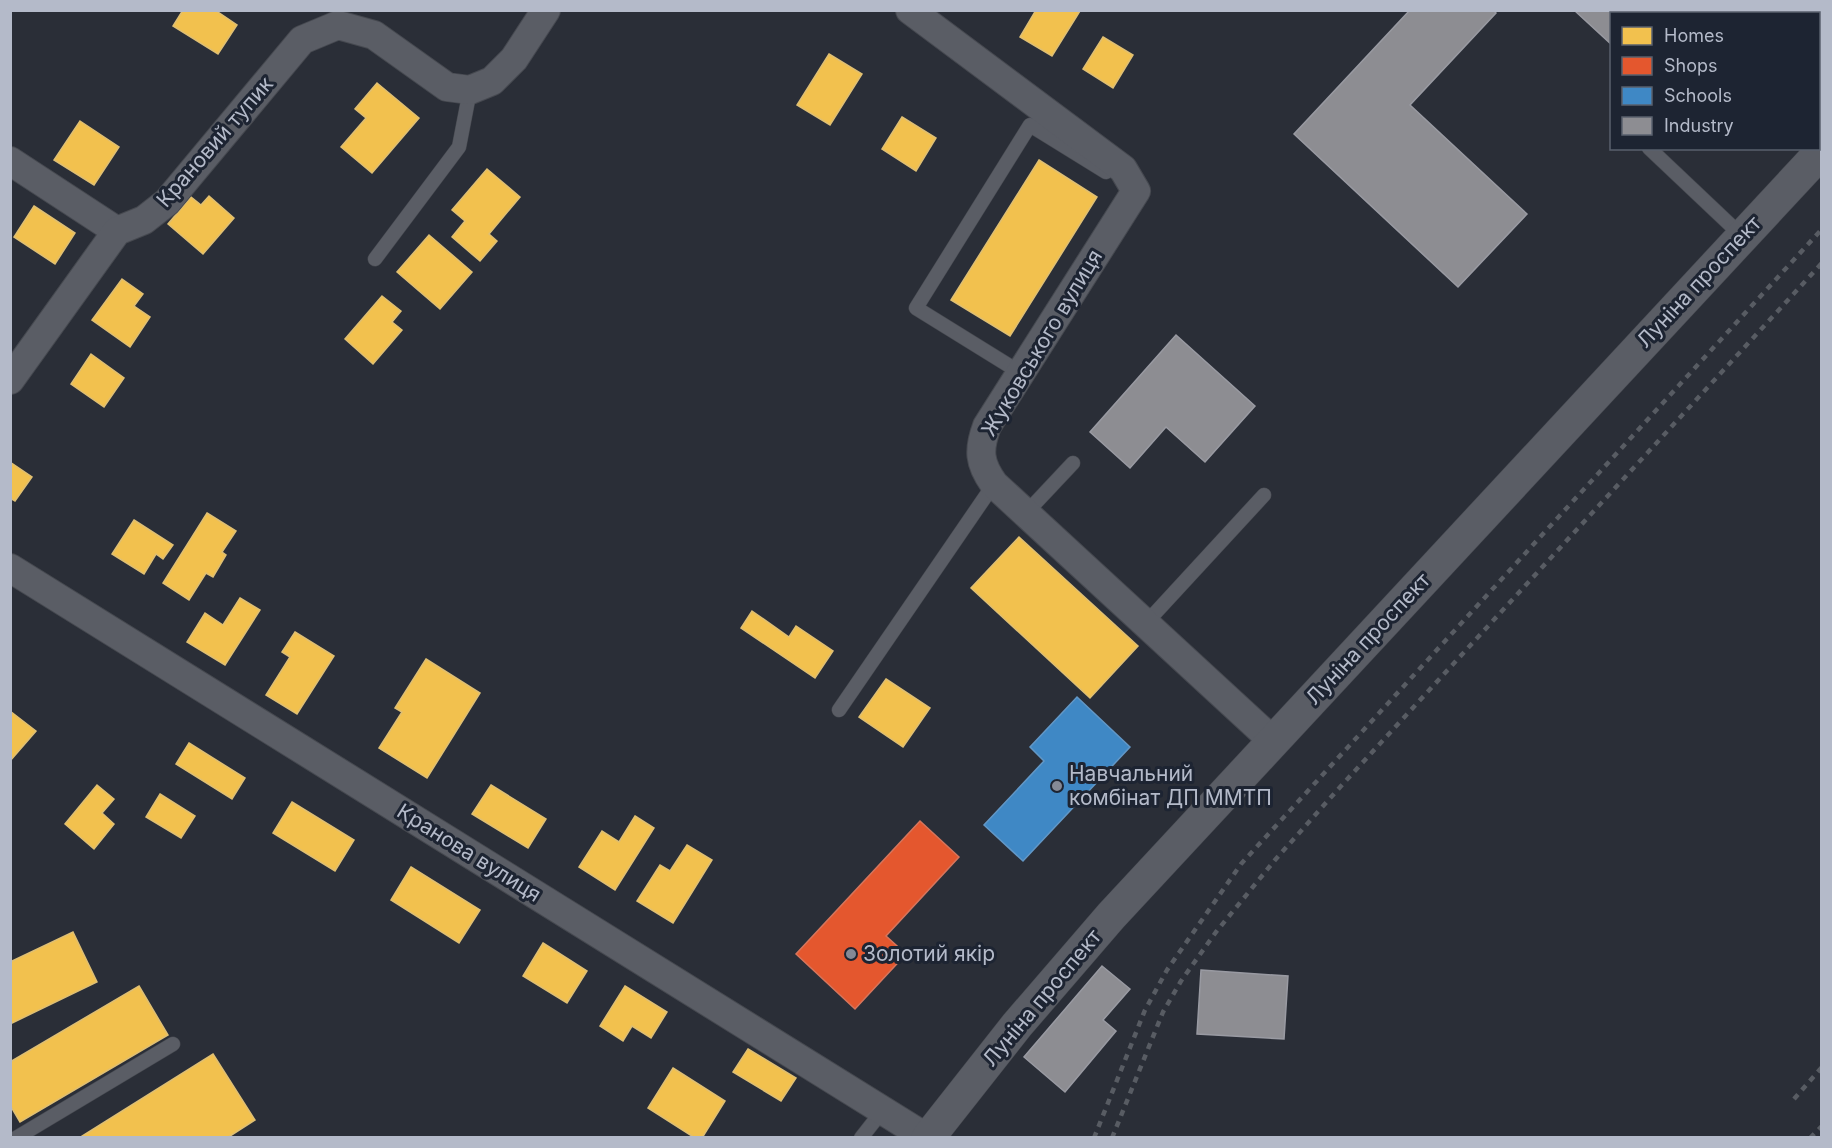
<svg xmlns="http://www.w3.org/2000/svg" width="1832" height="1148" font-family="Inter,sans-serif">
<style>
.homes{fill:#f2c14e;stroke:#dfbf73;stroke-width:1.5}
.shops{fill:#e4572e;stroke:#d6755c;stroke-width:1.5}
.schools{fill:#3f88c5;stroke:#6297c6;stroke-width:1.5}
.industry{fill:#8d8d92;stroke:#999aa2;stroke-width:1.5}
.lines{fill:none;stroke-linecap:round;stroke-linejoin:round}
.service-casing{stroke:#464950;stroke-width:15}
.minor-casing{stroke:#464950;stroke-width:30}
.tertiary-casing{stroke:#464950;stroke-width:34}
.service{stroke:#5a5d65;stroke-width:14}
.minor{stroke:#5a5d65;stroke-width:28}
.tertiary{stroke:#5a5d65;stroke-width:33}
.rail{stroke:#585c63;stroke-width:4.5;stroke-dasharray:6 6;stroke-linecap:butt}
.poi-dot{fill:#848996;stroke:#1d2432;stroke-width:2}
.labels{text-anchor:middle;stroke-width:6;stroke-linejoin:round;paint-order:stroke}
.street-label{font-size:21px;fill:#b4bac9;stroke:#1d2432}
.poi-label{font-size:21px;fill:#b4bac9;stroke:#1d2432;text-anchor:start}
</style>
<rect width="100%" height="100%" fill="#2a2e37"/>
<g class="homes">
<polygon points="183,10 219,10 218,12 237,25 218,54 173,26"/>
<polygon points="1036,10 1080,11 1052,56 1020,37"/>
<polygon points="1103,37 1133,55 1113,88 1083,69"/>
<polygon points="829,54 862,74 830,125 797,105"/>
<polygon points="377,83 419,118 372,173 341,147 366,118 355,109"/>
<polygon points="902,117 936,138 916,171 882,149"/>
<polygon points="80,121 119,147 94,185 54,160"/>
<polygon points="1039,160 1097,197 1010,336 951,300"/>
<polygon points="487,169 520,197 489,234 497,241 480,261 452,237 465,221 452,210"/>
<polygon points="209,196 234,218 203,254 168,224 191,197 201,205"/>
<polygon points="34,206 75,233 55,264 14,237"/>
<polygon points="429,235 472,272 440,309 397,272"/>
<polygon points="122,279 143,294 134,306 150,317 130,347 92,320"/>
<polygon points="382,296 401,311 392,322 402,330 373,364 345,339"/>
<polygon points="91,354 124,378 104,407 71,384"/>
<polygon points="10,462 32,477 15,501 10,498"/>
<polygon points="207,513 236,531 222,552 226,555 213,577 206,573 189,600 163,583"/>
<polygon points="134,520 173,545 163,559 156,554 144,574 112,554"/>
<polygon points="1019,537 1138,646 1090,698 971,588"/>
<polygon points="240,598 260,610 225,665 187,642 205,613 223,625"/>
<polygon points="752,611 789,637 796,626 833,651 815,678 741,628"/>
<polygon points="295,632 334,656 297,714 266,695 290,657 282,652"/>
<polygon points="426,659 480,693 427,778 379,748 402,712 395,708"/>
<polygon points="886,679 930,708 903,747 859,717"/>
<polygon points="10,711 36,731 10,761"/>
<polygon points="189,743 245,778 232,799 176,764"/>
<polygon points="97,785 114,799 102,813 114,824 94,849 65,824"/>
<polygon points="491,785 546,819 528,848 472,814"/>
<polygon points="160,794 195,816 181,838 146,817"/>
<polygon points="292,802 354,840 335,871 273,833"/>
<polygon points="635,816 654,828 615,890 579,867 602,831 619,842"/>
<polygon points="687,845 712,860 673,923 637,901 660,865 670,871"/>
<polygon points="411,867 480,910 459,943 391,900"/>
<polygon points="73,932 97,982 10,1024 10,962"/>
<polygon points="543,943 587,971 567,1003 523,976"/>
<polygon points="139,986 168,1035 20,1122 10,1105 10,1062"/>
<polygon points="625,986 667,1012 651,1038 632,1026 623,1041 600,1026"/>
<polygon points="748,1049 796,1078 781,1101 733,1072"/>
<polygon points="213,1054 255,1120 227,1138 79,1138"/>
<polygon points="673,1068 725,1101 702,1138 695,1138 648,1108"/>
</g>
<polygon class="shops" points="920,821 959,857 886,936 906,954 855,1009 796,954"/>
<polygon class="schools" points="1077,697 1130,747 1023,861 984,825 1044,761 1030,747"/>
<g class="industry">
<polygon points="1410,10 1493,10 1496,13 1410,105 1527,214 1458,287 1294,134"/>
<polygon points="1574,10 1710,10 1714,14 1612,14 1612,45"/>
<polygon points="1176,335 1255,406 1205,462 1166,427 1130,468 1090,432"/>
<polygon points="1102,966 1130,989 1103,1020 1116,1031 1065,1092 1024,1057"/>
<polygon points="1201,970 1288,976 1284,1039 1197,1034"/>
</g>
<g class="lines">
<defs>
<g id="service">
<polyline points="1768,10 1771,14"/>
<polyline points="1818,58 1822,60"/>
<polyline points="1649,148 1742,236"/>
<polyline points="375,259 459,147 470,90"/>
<polyline points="1021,373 916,308 1030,125 1106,172"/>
<polyline points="1026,513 1073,463"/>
<polyline points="1146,623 1264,495"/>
<polyline points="839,710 994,484"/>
<polyline points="16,1138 173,1044"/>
<polyline points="861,1138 883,1110"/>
</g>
<g id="minor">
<path d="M910,10l213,159 13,22 -149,235c-9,24 -8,37 7,58l279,257"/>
<polyline points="10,161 117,231"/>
<polyline points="10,380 117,231 144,220 167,202 302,40 338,25 374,35 447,87 470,90 492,81 514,59 546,10"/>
<polyline points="10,568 927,1138"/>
</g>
<polyline id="tertiary" points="928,1138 1017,1025 1111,916 1822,151"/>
</defs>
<use href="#service" class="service-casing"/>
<use href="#minor" class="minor-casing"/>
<use href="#tertiary" class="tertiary-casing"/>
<use href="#service" class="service"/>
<use href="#minor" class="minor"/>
<use href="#tertiary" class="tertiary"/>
<g class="rail">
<polyline points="1794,1099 1822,1067"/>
<polyline points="1094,1138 1145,1010 1167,970 1241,864 1822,229"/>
<polyline points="1112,1138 1163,1012 1181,981 1216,932 1275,860 1341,786 1822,263"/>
<polyline points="1810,1138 1822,1126"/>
</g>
</g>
<g class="poi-dot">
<circle cx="1057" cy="786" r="6"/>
<circle cx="851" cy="954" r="6"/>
</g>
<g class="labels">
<g class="street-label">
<text transform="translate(215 142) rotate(-49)" y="7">Крановий тупик</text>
<text transform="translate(1699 282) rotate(-47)" y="7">Луніна проспект</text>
<text transform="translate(1042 343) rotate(-59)" y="7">Жуковського вулиця</text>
<text transform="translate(1368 639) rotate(-47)" y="7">Луніна проспект</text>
<text transform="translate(469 853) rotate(32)" y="7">Кранова вулиця</text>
<text transform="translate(1042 998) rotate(-50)" y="7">Луніна проспект</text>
</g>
<g class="poi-label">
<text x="1069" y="781">Навчальний<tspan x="1069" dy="24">комбінат ДП ММТП</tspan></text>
<text x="863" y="961">Золотий якір</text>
</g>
</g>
<rect width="1832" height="1148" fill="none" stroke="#b4bac9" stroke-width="24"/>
<rect x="1610" y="12" width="210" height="138" fill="#1d2432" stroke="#59606e" stroke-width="1.5"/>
<rect x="1622" y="27" width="30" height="18" fill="#f2c14e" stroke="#59606e" stroke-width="1.5"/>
<text x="1664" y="42" font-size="18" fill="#b4bac9">Homes</text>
<rect x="1622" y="57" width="30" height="18" fill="#e4572e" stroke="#59606e" stroke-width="1.5"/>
<text x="1664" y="72" font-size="18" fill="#b4bac9">Shops</text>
<rect x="1622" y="87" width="30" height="18" fill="#3f88c5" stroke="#59606e" stroke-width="1.5"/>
<text x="1664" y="102" font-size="18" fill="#b4bac9">Schools</text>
<rect x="1622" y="117" width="30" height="18" fill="#8d8d92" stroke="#59606e" stroke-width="1.5"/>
<text x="1664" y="132" font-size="18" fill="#b4bac9">Industry</text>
</svg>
